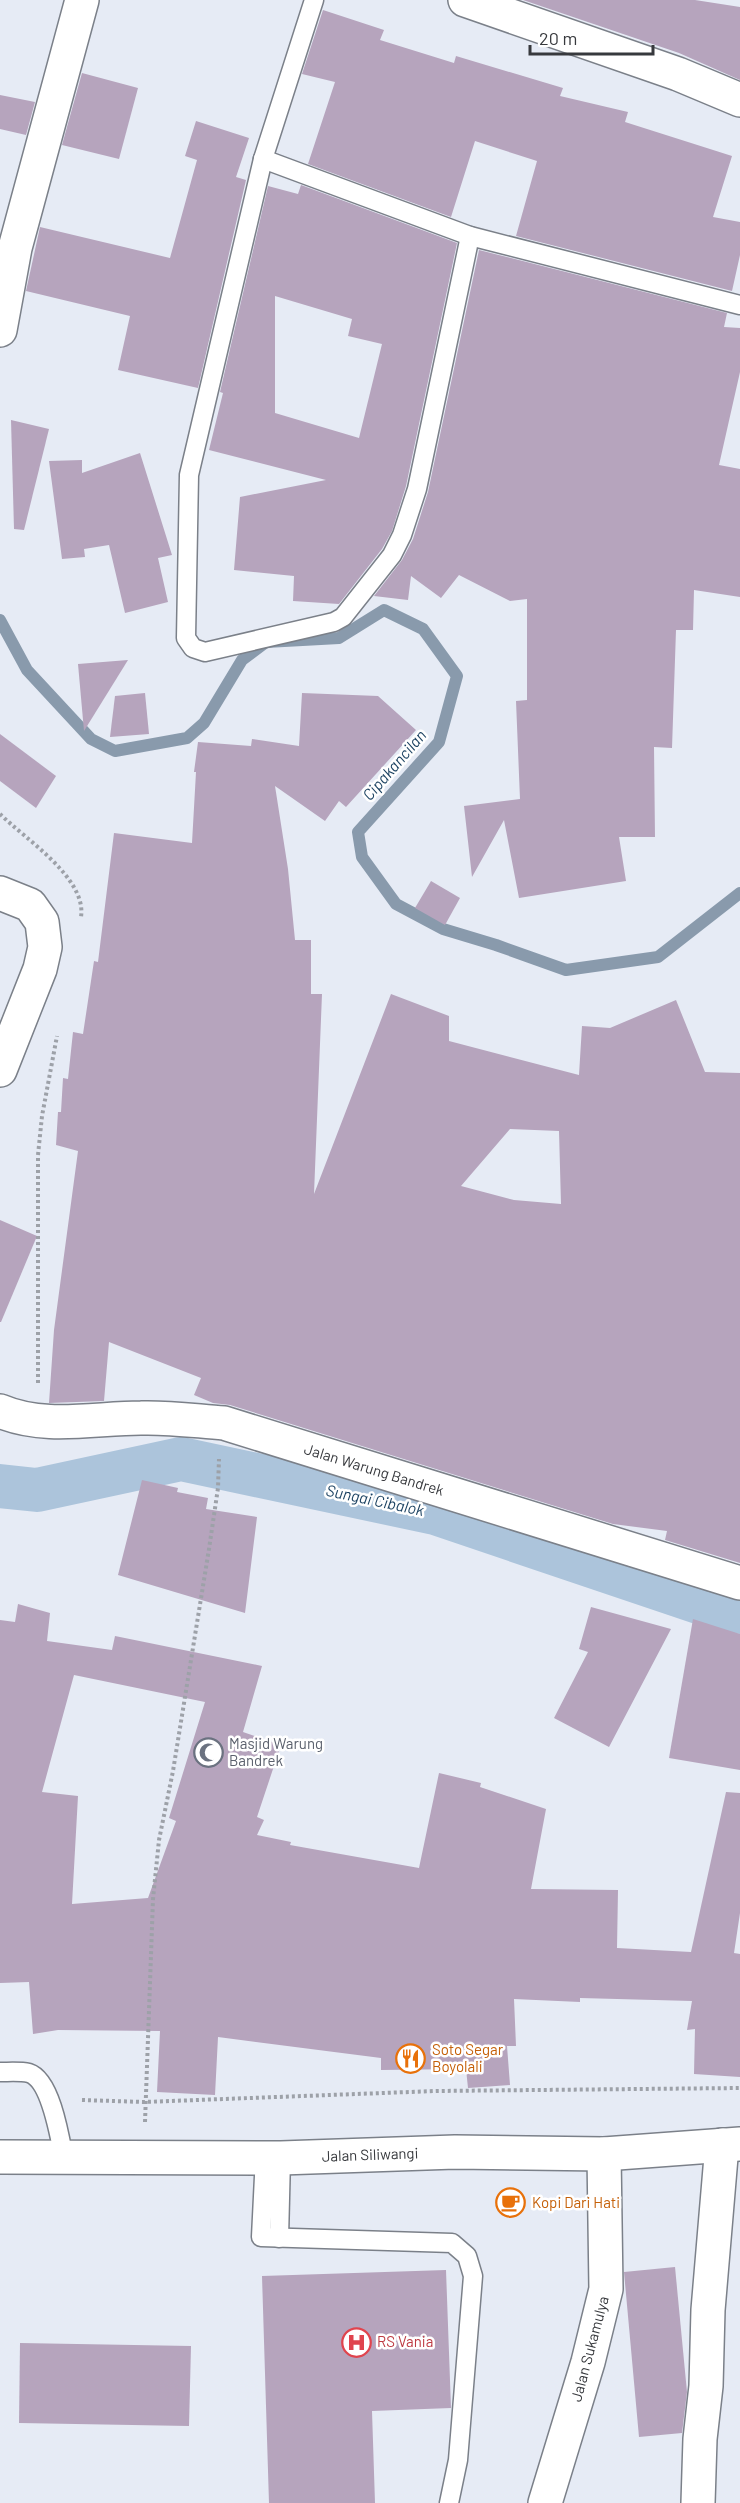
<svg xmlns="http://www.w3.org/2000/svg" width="740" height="2503" font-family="Barlow,sans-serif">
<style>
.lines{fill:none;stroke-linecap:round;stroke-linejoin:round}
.stream{stroke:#899aac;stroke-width:12}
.canal{stroke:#acc4db;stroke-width:44}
.building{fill:#b6a4bd;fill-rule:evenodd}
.lane-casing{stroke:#7b8089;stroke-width:21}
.street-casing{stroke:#7b8089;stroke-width:36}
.primary-casing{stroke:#7b8089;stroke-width:36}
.path{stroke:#9da1a8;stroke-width:4;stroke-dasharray:3 3;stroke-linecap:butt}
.lane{stroke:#fff;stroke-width:18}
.street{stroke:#fff;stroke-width:33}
.primary{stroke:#fff;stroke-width:33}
.labels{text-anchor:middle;stroke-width:5;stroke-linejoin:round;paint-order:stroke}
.street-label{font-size:15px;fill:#37393d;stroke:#fff}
.worship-label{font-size:15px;fill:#5b616d;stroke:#fff;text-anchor:start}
.food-label{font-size:15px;fill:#c56008;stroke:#fff;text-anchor:start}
.health-label{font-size:15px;fill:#be3a42;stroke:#fff;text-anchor:start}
.water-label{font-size:16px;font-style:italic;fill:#183f5f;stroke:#fff}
</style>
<rect width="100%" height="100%" fill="#e6ebf5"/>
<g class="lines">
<polyline class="stream" points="0,620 27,670 91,739 115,751 187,738 204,723 242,660 266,642 339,638 384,610 423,629 457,676 439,742 358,832 362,857 396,904 443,929 496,945 566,970 658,957 740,893"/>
<polyline class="canal" points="0,1486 37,1490 181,1459 435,1513 710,1606 740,1612"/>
</g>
<g class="building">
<polygon points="523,0 695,0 740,7 740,80 679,53"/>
<polygon points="323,10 384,30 380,40 454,63 456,56 563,88 560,96 628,112 625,122 732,156 713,217 740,222 740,255 732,291 516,236 537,161 475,141 451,217 308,164 335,82 302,74"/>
<polygon points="82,73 138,88 119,159 62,145"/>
<polygon points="0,95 35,102 26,135 0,129"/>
<polygon points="196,121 249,138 236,177 246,180 198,388 118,370 130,316 26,291 40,227 170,258 197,160 185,156"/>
<path d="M301,185l156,58 -51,243 -14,45 -10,18 -43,55 -46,-3 1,-25 -60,-6 6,-73 86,-17 -117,-30 14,-57 -3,-1 48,-206 30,8zM275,296l77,23 -4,17 34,8 -23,94 -84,-25z"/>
<polygon points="479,250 727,313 724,327 740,328 740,372 719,465 740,469 740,597 694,590 693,630 676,630 672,748 654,747 655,837 619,837 626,881 519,898 504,820 472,877 464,806 520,799 516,701 527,700 527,599 510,601 459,575 441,598 411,576 408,600 374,596 402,560 413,539 428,492"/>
<polygon points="11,420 49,429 24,530 14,529"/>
<polygon points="140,453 172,555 158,558 168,602 125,613 109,545 84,549 85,557 62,559 49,461 82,460 82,473"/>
<polygon points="128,660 84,731 78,664"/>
<polygon points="145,693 149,734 110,737 115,696"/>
<path d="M302,693l76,3 38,34 -70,77 -7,-6 -14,20 -50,-35 13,83 7,71h16v54h11l-8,200 77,-200 58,22v25l130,34 3,-49 28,2 66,-28 29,72 35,1v490l-75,-23 2,-9 -54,-7 -383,-119 -17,-2 -19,-8 7,-17 -92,-36 -5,59 -55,2 5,-73 24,-179 -22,-6 2,-33h3l2,-34 5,1 5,-47 10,2 11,-73 4,1 16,-129 78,10 4,-71h-2l4,-30 53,4 1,-7 47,7zM510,1129l49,2 2,73 -47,-4 -53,-14z"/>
<polygon points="0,734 56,776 36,808 0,781"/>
<polygon points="431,881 460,898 445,925 415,908"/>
<polygon points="0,1220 37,1236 1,1322 0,1322"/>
<polygon points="142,1480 178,1488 177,1492 208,1498 206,1509 257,1517 245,1613 118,1575"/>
<path d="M18,1604l32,9 -3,28 65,9 3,-14 147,30 -19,66 38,13 -24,72 7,3 -7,15 34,7 -1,3 129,23 20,-95 42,10 -1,4 66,22 -15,80 87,1 -1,58 74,4 35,-160 14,1v120l-6,40 6,1v123l-46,-3 1,-45 -8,1 5,-29 -112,-3v4l-66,-3 2,47h-9l3,39 -42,3 -2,-19 -85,1v-12l-163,-21 -3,58 -58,-3 3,-61 -102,-1 -25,4 -4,-52 -29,1v-363l15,2zM74,1675l131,27 -36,116 7,3 -28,77 -76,6 6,-108 -36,-4z"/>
<polygon points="591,1607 671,1629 609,1747 554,1718 588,1652 579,1649"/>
<polygon points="693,1619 740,1634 740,1770 669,1758"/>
<polygon points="675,2267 687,2392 682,2433 639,2437 624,2272"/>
<polygon points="446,2270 451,2408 372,2411 375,2503 269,2503 262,2276"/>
<polygon points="20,2343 191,2346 189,2426 19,2423"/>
</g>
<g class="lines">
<defs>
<g id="lane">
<polyline points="314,0 263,159 189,475 186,638 193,648 205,652 334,622 343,617 392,555 402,535 417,489 470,236"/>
<polyline points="263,159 470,236 740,305"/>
<path d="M0,2072c9,0 20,-1 29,1 22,7 31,65 35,86"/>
<polyline points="265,2156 261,2237 452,2243 467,2256 473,2276 458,2460 449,2503"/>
<polyline points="279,2238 281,2158"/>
</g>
<g id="street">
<polyline points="465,0 678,74 740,100"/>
<polyline points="0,330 15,248 82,0"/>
<polyline points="0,893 30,905 42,922 45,947 40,969 0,1070"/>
<path d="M0,1411c44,19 95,7 141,7 27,-1 55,3 83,5l516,160"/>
<polyline points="545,2503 588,2362 606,2289 604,2154"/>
<polyline points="698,2503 700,2439 706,2386 708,2310 722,2145"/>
</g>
<polyline id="primary" points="0,2157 281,2158 455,2152 604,2154 740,2144"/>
</defs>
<use href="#lane" class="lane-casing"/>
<use href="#street" class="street-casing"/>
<use href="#primary" class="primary-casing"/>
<g class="path">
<path d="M0,814c25,25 87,64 81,103"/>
<polyline points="38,1383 38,1155 42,1116 57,1036"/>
<polyline points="82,2100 144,2102 436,2091 740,2088"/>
<polyline points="145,2122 153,1899 159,1840 173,1771 209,1549 218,1488 219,1459"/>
</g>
<use href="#lane" class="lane"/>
<use href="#street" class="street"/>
<use href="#primary" class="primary"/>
</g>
<defs>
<symbol id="mosque-ring" viewBox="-11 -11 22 22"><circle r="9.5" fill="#fff" stroke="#6b7280" stroke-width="1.5"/><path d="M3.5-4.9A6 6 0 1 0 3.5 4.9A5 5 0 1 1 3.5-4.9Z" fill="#6b7280"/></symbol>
<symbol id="restaurant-ring" viewBox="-11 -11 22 22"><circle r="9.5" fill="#fff" stroke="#e8710a" stroke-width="1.5"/><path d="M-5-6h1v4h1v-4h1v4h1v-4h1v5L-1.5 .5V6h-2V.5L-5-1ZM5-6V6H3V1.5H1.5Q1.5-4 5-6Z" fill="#e8710a"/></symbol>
<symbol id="cafe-ring" viewBox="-11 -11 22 22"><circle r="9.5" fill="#fff" stroke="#e8710a" stroke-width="1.5"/><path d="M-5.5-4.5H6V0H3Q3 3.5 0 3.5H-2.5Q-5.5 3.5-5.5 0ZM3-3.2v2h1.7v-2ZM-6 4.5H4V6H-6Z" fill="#e8710a"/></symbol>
<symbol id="hospital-ring" viewBox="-11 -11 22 22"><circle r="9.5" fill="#fff" stroke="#e0444e" stroke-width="1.5"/><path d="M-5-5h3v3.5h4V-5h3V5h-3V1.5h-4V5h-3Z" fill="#e0444e"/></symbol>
</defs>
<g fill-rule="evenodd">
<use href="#mosque-ring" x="192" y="1736" width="33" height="33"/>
<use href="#restaurant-ring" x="394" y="2042" width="33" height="33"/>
<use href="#cafe-ring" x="494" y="2186" width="33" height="33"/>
<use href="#hospital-ring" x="340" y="2326" width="33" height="33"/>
</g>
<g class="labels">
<g class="street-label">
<text transform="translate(374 1470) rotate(17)" y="5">Jalan Warung Bandrek</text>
<text transform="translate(370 2155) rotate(-2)" y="5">Jalan Siliwangi</text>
<text transform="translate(590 2349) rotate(-75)" y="5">Jalan Sukamulya</text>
</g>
<g class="worship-label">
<text x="229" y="1749">Masjid Warung<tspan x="229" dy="17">Bandrek</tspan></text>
</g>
<g class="food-label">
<text x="432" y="2055">Soto Segar<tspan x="432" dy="17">Boyolali</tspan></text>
<text x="532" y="2208">Kopi Dari Hati</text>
</g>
<g class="health-label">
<text x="377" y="2347">RS Vania</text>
</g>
<g class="water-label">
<text transform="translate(394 765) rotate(-49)" y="6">Cipakancilan</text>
<text transform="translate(375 1500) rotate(12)" y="6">Sungai Cibalok</text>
</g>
</g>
<path d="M530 45v9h123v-9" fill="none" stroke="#37393d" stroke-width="3"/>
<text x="539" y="45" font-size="18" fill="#37393d" stroke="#ffffff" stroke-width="4.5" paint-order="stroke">20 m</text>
</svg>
